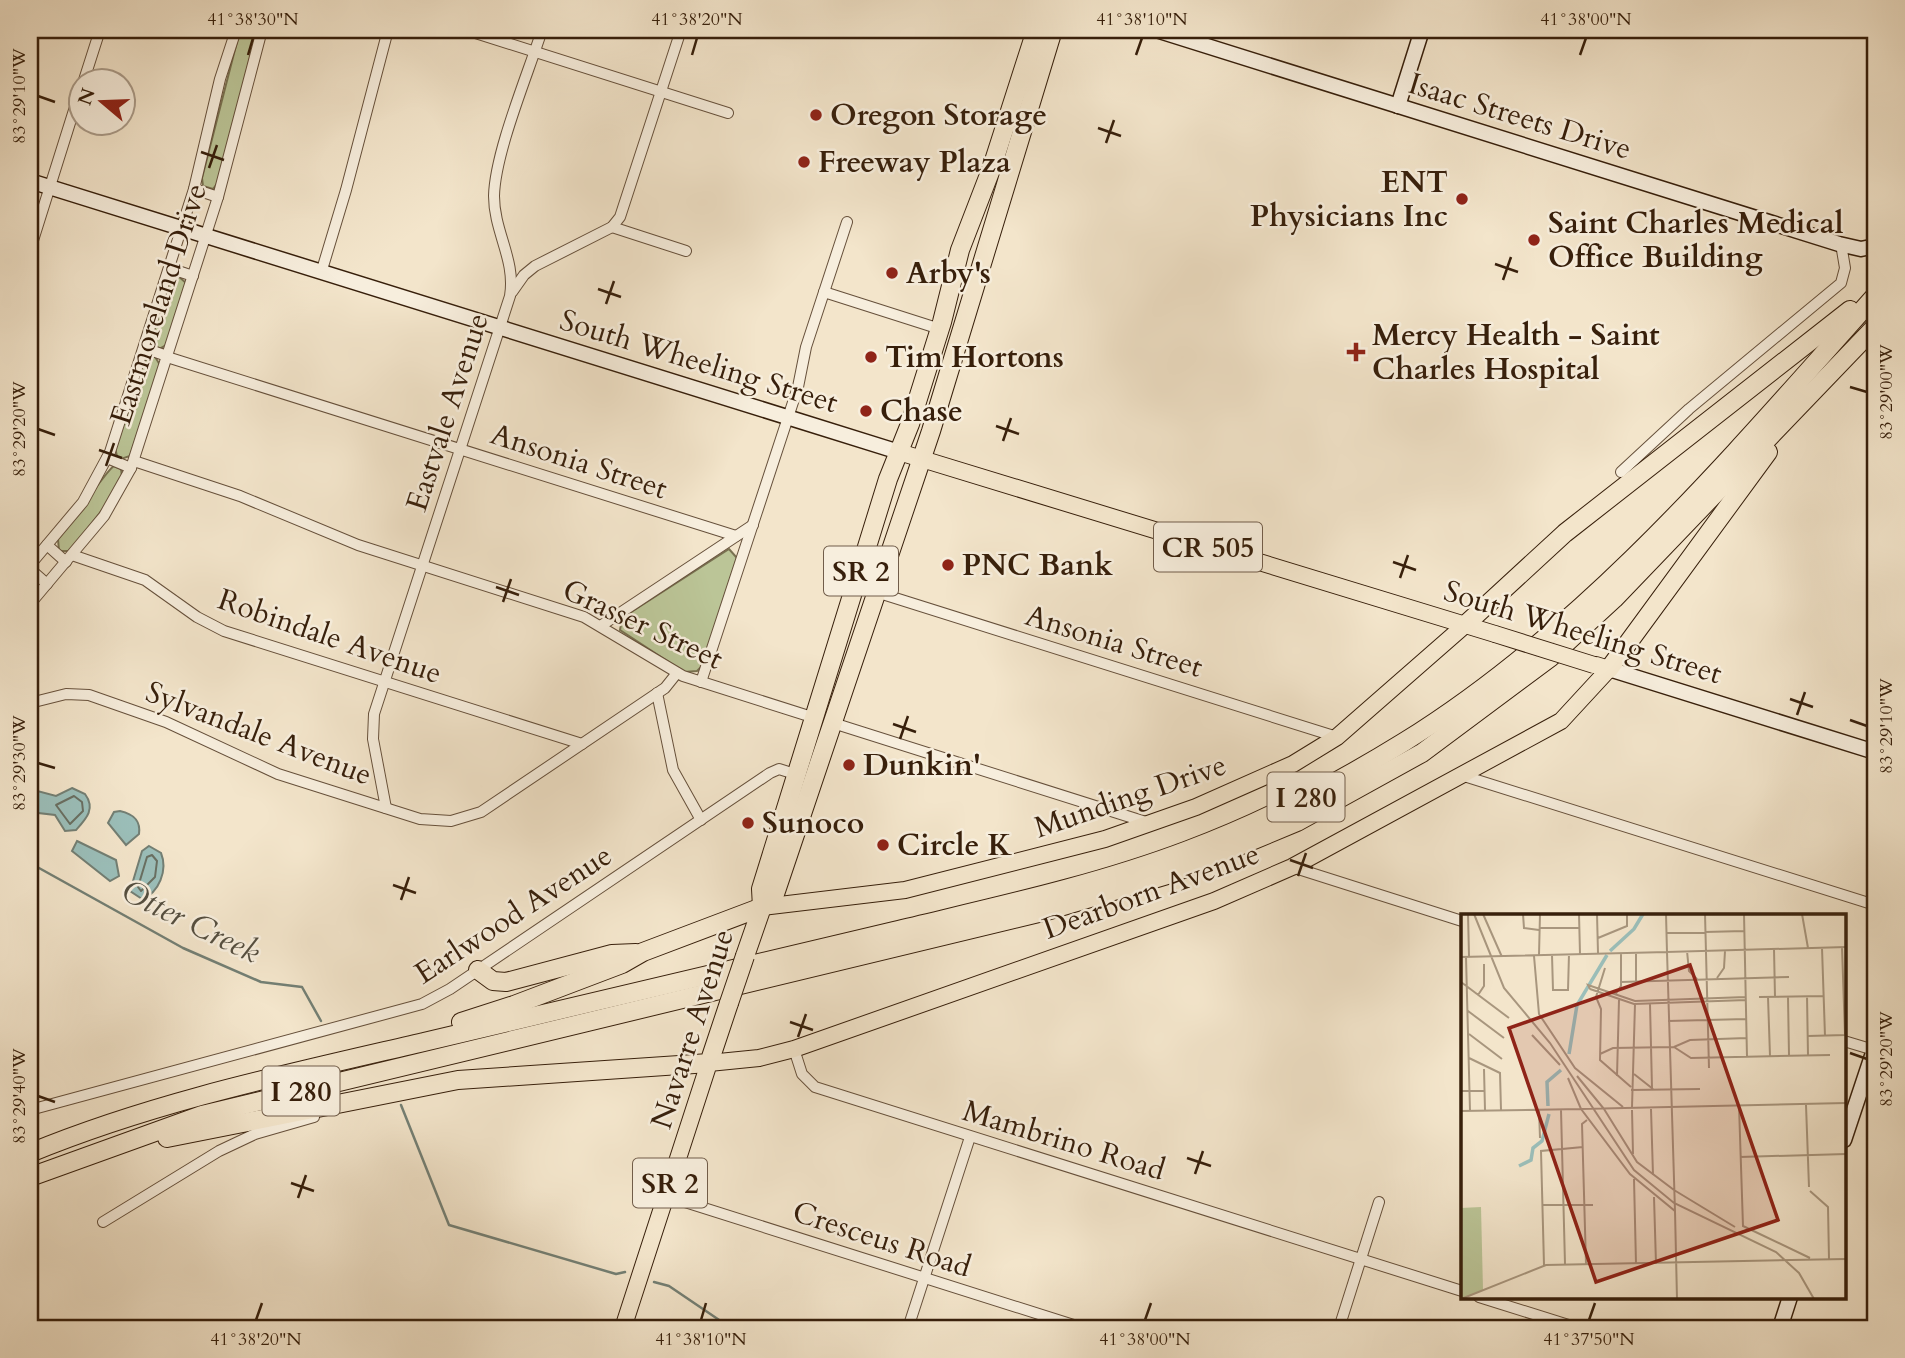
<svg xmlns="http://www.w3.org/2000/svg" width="1905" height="1358" font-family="Cardo,serif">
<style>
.green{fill:#bbc597;stroke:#797251;stroke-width:2}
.water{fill:#9bbfba;stroke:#737f74;stroke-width:2}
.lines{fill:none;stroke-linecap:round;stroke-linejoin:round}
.shore{stroke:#696f62;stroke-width:2}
.stream{stroke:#737f74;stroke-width:2.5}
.street-casing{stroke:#66503b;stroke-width:12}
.secondary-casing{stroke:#371f0b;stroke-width:17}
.primary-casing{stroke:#371f0b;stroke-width:18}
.highway-casing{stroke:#371f0b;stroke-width:20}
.street{stroke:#f7eedd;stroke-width:10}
.secondary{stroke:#f7eedd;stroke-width:14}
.primary{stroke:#f3e5cb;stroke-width:16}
.highway{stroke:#f3e5cb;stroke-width:18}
.primary-bridge-casing{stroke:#371f0b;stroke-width:18;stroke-linecap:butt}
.highway-bridge-casing{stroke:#371f0b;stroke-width:20;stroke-linecap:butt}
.primary-bridge{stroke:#f3e5cb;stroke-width:16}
.highway-bridge{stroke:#f3e5cb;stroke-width:18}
.ticks{fill:none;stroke:#371f0b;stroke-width:2.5}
.poi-dot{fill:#8f2418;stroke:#f7eedd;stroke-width:2.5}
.labels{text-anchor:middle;stroke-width:5;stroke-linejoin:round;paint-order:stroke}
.shield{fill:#f7eedd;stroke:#715d4a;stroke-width:2}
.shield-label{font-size:28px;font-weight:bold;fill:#371f0b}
.poi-label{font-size:30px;font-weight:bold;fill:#371f0b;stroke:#f7eedd;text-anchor:start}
.street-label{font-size:30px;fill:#371f0b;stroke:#f7eedd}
.water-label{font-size:32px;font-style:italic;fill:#554f40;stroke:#f7eedd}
.inset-river{fill:none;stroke:#9bbfba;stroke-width:3.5}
.inset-road{fill:none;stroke:#a8967e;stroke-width:2}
.view{fill:#8f2418;fill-opacity:0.15;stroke:#8f2418;stroke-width:3.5}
.inset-edge{fill:none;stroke:#371f0b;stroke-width:3.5}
.neatline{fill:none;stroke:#371f0b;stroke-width:2.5}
.ticks-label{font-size:18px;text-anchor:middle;fill:#371f0b}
</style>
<rect width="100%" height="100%" fill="#f3e5cb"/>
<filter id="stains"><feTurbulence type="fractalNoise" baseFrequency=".00286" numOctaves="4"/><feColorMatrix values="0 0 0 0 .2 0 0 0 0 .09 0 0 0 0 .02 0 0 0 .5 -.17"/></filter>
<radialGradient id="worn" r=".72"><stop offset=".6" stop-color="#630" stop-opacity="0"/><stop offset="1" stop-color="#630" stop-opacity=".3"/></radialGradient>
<g class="green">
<polygon points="240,30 257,30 219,181 213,189 203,186 202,178"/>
<polygon points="177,275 186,283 166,345 159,349 151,339 170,279"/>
<polygon points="154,355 160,365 130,456 121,459 117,456 115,448 143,362"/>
<path d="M114,466l7,3 1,7 -16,29 -36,46h-11l-1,-12c9,-11 50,-71 56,-73z"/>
<polygon points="729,549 737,558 702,666 697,671 684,672 620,630 622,618"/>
</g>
<g class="water">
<path d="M72,788l13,6c11,15 1,25 -9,36l-11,1 -10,-16 -25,-3v-23l26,7z"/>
<path d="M120,811c13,3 21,9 19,23l-13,11 -18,-22 6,-11z"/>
<polygon points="77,841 116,860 119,876 110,881 72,851"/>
<path d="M149,846l12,7c7,17 -2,40 -19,46l-12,-8 12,-40z"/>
</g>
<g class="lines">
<g class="shore">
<polygon points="74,796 82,802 83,811 70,824 56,805"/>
<polygon points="152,855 157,861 155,877 141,891 138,887 147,857"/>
</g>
<g class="stream">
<polyline points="30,863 183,948 261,982 302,987 321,1021"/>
<polyline points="401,1105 449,1225 616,1274 625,1272"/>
<polyline points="654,1282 669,1286 731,1328"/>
</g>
<defs>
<g id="street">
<polyline points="466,30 728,113"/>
<polyline points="84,80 100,30"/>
<polyline points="194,189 218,197"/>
<polyline points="612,227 686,251"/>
<polyline points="30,250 80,91"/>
<polyline points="169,268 193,276"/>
<polyline points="321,273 346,190 388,30"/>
<polyline points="512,292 524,275 535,266 612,227 620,217 681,30"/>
<polyline points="824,292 940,329"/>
<polyline points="144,348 167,356"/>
<polyline points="167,357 736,536"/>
<polyline points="107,458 131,468"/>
<polyline points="134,461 240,496 358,545 584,617 683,676 815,718"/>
<polyline points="1621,472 1689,409 1841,283 1845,268 1841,244"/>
<polyline points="47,545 66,562"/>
<polyline points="72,555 145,580 197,617 224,631 582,744"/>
<polyline points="30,565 83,502 110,452 194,189 220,79 236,30"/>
<polyline points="30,569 47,584"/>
<polyline points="876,592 1337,737"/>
<polyline points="30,604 104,516 131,468 218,197 262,30"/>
<polyline points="602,625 753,525"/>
<polyline points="701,682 798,387 806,347 847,222"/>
<polyline points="657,693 673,770 701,820"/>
<polyline points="30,703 66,694 89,695 166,722 278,774 420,819 451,821 481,812 665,688 677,673"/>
<polyline points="833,723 1149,823"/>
<polyline points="1464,776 1875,905"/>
<path d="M386,808l-13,-69 1,-25 136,-418c6,-36 -16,-64 -16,-100 1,-44 34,-122 48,-166"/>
<polyline points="1292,867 1462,921"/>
<polyline points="1844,1041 1874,1050"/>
<polyline points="794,1049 802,1074 815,1087 1462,1291"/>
<polyline points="30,1110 422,1004 450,989 770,773 779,769 798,775"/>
<polyline points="666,1196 1083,1328"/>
<polyline points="103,1222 219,1151 255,1134 314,1117"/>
<polyline points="1479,1297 1578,1328"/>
<polyline points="908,1328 970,1137"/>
<polyline points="1339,1328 1379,1202"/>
</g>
<g id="secondary">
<polyline points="1156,30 1839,244 1861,249 1875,246"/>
<polyline points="1398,106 1422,30"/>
<polyline points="30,181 899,452"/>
<polyline points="1609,669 1875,752"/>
<polyline points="1844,1140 1875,1047"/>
<polyline points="1780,1328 1790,1297"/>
</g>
<g id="primary">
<polyline points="899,452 1495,634"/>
<polyline points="762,907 905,890 1105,839 1196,807 1293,764 1337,737 1465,625"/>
<polyline points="623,1328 709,1063 759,1058 794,1049 1214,901 1292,867 1561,721 1609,669 1596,665"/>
</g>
<g id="highway">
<polyline points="1465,625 1565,533 1850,310"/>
<polyline points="1609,669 1768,452"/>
<polyline points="745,956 762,907 761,889 888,479 910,424 942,322 960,250 992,167 1036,30"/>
<polyline points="478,970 493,981 506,982 612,954 636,953"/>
<polyline points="461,1022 514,1005 622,964 643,952 762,907 775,894 931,431 1053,30"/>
<polyline points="167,1138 458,1080 709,1063 729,1003"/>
<path d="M30,1153c126,-52 261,-80 394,-111 157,-37 314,-74 470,-111 99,-24 199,-45 294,-81 75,-28 148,-66 216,-108 184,-114 328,-286 471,-446"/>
<polyline points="30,1177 202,1115 1047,911 1171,874 1237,847 1297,822 1422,753 1551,657 1614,599 1875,327"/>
</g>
</defs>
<use href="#street" class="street-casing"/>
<use href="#secondary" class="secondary-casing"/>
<use href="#primary" class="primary-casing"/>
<use href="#highway" class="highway-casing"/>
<use href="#street" class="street"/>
<use href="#secondary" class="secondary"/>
<use href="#primary" class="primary"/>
<use href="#highway" class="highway"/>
<defs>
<polyline id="primary-bridge" points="1495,634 1594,665"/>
<polyline id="highway-bridge" points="729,1003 745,956"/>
</defs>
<use href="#primary-bridge" class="primary-bridge-casing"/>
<use href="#highway-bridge" class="highway-bridge-casing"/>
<use href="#primary-bridge" class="primary-bridge"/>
<use href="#highway-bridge" class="highway-bridge"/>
</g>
<path class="ticks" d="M248,55l5,-17M692,55l5,-17M1136,55l6,-17M1580,55l6,-17M38,96l17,6M1098,128l23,8M1106,143l8,-23M201,152l23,8M209,168l8,-23M1495,264l23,8M1503,280l8,-23M598,289l23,8M606,304l8,-23M1850,387l17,5M996,426l23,8M38,429l17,6M1003,441l8,-23M99,450l23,8M106,466l8,-23M1393,562l23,8M1400,578l8,-23M496,587l23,8M503,602l8,-23M1790,699l23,8M1797,715l8,-23M1850,720l17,6M893,724l23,8M900,739l8,-23M38,763l17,5M1290,860l23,8M1298,876l8,-23M393,885l23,8M401,900l8,-23M790,1022l23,8M798,1037l8,-23M1850,1053l17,6M38,1096l17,6M1187,1158l24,8M1195,1174l8,-23M291,1183l23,8M298,1198l8,-23M256,1320l6,-17M701,1320l5,-17M1145,1320l6,-17M1589,1320l6,-17"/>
<g class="poi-dot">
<circle cx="816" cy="115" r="7"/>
<circle cx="804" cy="162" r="7"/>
<circle cx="1462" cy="199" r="7"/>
<circle cx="1534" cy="240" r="7"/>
<circle cx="892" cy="273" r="7"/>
<path d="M1352.5 341.5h7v7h7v7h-7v7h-7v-7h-7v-7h7z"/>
<circle cx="871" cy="357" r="7"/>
<circle cx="866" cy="411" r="7"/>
<circle cx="948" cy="565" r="7"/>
<circle cx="849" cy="765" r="7"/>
<circle cx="748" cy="823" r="7"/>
<circle cx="883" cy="845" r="7"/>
</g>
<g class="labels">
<g class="shield">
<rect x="1154" y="522.5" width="108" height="49" rx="5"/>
<rect x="824" y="546.5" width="74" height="49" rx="5"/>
<rect x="1267.5" y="772.5" width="77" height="49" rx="5"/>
<rect x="262.5" y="1066.5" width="77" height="49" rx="5"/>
<rect x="633" y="1158.5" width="74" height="49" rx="5"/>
</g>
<g class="shield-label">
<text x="1208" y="557">CR 505</text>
<text x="861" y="581">SR 2</text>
<text x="1306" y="807">I 280</text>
<text x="301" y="1101">I 280</text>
<text x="670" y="1193">SR 2</text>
</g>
<g class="poi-label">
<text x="830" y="125">Oregon Storage</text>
<text x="818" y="172">Freeway Plaza</text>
<text x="1448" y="192" text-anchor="end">ENT<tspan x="1448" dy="34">Physicians Inc</tspan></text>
<text x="1548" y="233">Saint Charles Medical<tspan x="1548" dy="34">Office Building</tspan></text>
<text x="906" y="283">Arby's</text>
<text x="1372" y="345">Mercy Health - Saint<tspan x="1372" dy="34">Charles Hospital</tspan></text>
<text x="885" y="367">Tim Hortons</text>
<text x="880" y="421">Chase</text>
<text x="962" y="575">PNC Bank</text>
<text x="863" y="775">Dunkin'</text>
<text x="762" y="833">Sunoco</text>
<text x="897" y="855">Circle K</text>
</g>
<g class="street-label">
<text transform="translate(1520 116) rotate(17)" y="10">Isaac Streets Drive</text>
<text transform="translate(158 304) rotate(-72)" y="10">Eastmoreland Drive</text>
<text transform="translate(699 361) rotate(17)" y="10">South Wheeling Street</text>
<text transform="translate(447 412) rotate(-72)" y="10">Eastvale Avenue</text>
<text transform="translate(579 461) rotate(18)" y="10">Ansonia Street</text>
<text transform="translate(643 624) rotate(25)" y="10">Grasser Street</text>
<text transform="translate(1583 632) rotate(17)" y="10">South Wheeling Street</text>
<text transform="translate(330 636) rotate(19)" y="10">Robindale Avenue</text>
<text transform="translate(1114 641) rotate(17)" y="10">Ansonia Street</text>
<text transform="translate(259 733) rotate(21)" y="10">Sylvandale Avenue</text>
<text transform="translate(1130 796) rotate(-19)" y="10">Munding Drive</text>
<text transform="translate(1151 891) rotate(-20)" y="10">Dearborn Avenue</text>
<text transform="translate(513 914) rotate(-33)" y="10">Earlwood Avenue</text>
<text transform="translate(692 1029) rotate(-72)" y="10">Navarre Avenue</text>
<text transform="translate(1064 1140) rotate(17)" y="10">Mambrino Road</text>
<text transform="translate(882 1239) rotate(18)" y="10">Cresceus Road</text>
</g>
<g class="water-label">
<text transform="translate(191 921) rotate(26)" y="11">Otter Creek</text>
</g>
</g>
<g transform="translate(1461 914)">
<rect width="385" height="385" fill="#f3e5cb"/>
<path d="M20,293l2,83 -22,9v-91z" fill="#bbc597"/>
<path class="inset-river" d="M149,37l24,-22 9,-15M108,140l8,-49 30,-50M87,192l-1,-24 14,-12M58,252l12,-6 2,-12 9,-7 7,-27"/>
<path class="inset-road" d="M7,0l1,42M13,0l30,74 46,55 84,127 40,33 102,49 23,21 15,26M22,0l19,43M62,0l1,14 15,2M118,0l1,40M136,0l1,39M205,0l1,38 179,-5M244,0l4,154M283,0l3,143M341,0l6,34M79,14h40M205,19l78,-2M137,24l29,-12v-11M381,33l3,88M361,34l3,88M313,35l1,48M226,37l2,20 8,8M175,39v28M78,41l1,-41M91,41l1,35h15l1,-36M73,42l5,58 36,54 48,39M0,43l206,-5 8,259 -45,-37 -49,-65 -120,2M5,43l4,154M144,54l-9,29 5,12 -1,51 31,27M256,64l7,-10 1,-17M0,68l48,36M160,68l168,-5M129,75l-2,-4 47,16 111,-4M129,75l44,15 112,-4M17,81l6,-9v-22M154,81l6,-9v-32M346,82l1,59M298,83l65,-1M307,83l2,59M327,83l1,58M189,90l2,84M7,97l36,27M207,107l78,-2M8,120l33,25M71,121l28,30M347,122l37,-1M213,133l17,11 139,-3M139,140l13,-6 61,-1 16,-7 57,-2M8,144l31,15 1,37M23,155l1,41M173,160l19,15M116,162l27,33M156,162l2,-76M107,164l13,31 265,-6M170,176l69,-1M0,177h24M345,191l3,82M278,192l4,120 67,32M171,193l3,-103M143,195l33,53 37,28M190,195l2,66M78,196l1,28M100,196l4,154M171,196l1,44M279,243l106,-3M173,265l2,85M213,276l61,37M349,277l18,16 1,52M193,283l2,67M81,291h51M214,297l2,88M125,350l-4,-140 5,-4M83,351l-3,-114 42,-4M0,385l85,-34 300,-6"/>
<path class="view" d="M229,51l88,255 -182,62 -87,-254z"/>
<rect width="385" height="385" class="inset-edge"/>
</g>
<rect width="1905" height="1358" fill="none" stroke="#f3e5cb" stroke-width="77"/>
<g transform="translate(102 102) rotate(289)"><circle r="33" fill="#f7eedd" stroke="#aa9b89" stroke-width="2"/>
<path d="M0-5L12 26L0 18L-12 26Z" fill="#8f2418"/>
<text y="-10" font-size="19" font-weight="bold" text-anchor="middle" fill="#371f0b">N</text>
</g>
<rect x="38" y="38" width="1829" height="1282" class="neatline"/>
<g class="ticks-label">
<text x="253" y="25">41°38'30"N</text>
<text x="697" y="25">41°38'20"N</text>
<text x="1142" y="25">41°38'10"N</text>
<text x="1586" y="25">41°38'00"N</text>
<text transform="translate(19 96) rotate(-90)" y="6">83°29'10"W</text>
<text transform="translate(1886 392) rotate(-90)" y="6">83°29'00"W</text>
<text transform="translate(19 429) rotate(-90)" y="6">83°29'20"W</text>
<text transform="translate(1886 726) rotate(-90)" y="6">83°29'10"W</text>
<text transform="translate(19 763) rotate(-90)" y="6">83°29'30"W</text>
<text transform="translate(1886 1059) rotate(-90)" y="6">83°29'20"W</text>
<text transform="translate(19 1096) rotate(-90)" y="6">83°29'40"W</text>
<text x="256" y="1345">41°38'20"N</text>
<text x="701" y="1345">41°38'10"N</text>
<text x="1145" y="1345">41°38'00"N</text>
<text x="1589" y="1345">41°37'50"N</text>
</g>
<rect width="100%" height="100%" filter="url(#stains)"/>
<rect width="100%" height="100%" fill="url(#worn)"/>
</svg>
